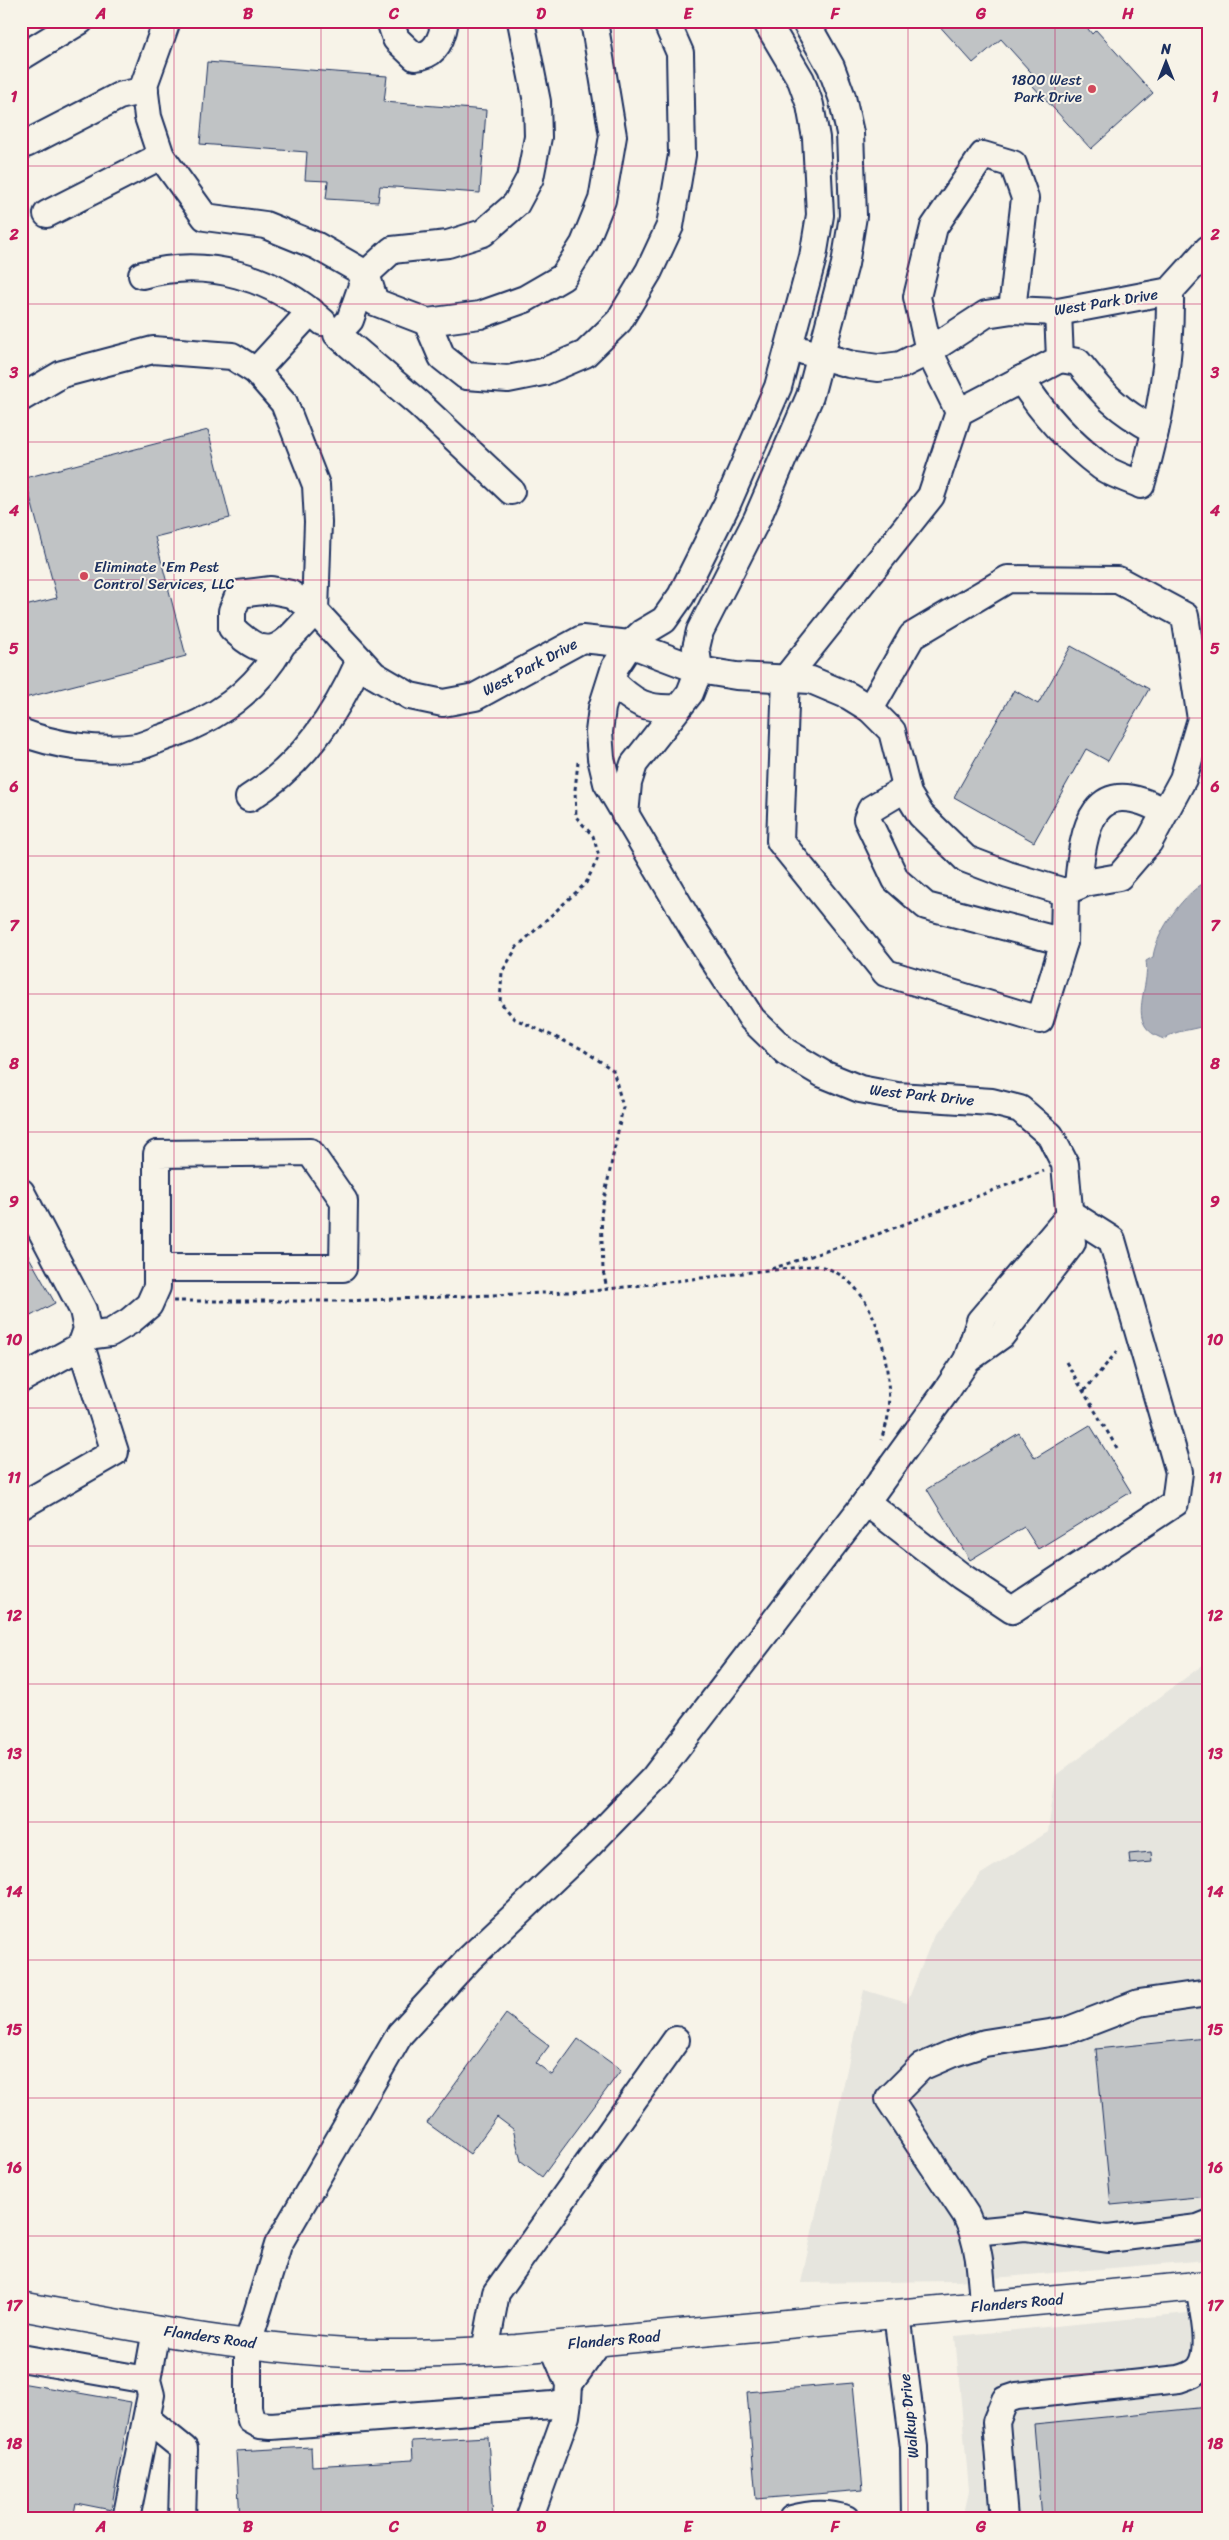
<svg xmlns="http://www.w3.org/2000/svg" width="1229" height="2540" font-family="Sriracha,sans-serif">
<style>
.built{fill:#e6e5de}
.water{fill:#acb0b9;stroke:#727c95}
.building{fill:#c0c3c5;stroke:#1b2f5e}
.lines{fill:none;stroke-linecap:round;stroke-linejoin:round}
.minor-casing{stroke:#1b2f5e;stroke-width:30}
.major-casing{stroke:#1b2f5e;stroke-width:31}
.path{stroke:#1b2f5e;stroke-width:3;stroke-dasharray:4 4;stroke-linecap:butt}
.minor{stroke:#f7f3e8;stroke-width:26}
.major{stroke:#f7f3e8;stroke-width:28}
.grid{fill:none;stroke:#c2185b;stroke-width:1;stroke-opacity:0.55}
.poi-dot{fill:#d1495b;stroke:#f7f3e8;stroke-width:2}
.labels{text-anchor:middle;stroke-width:4;stroke-linejoin:round;paint-order:stroke}
.poi-label{font-size:15px;fill:#1b2f5e;stroke:#f7f3e8;text-anchor:end}
.street-label{font-size:15px;fill:#1b2f5e;stroke:#f7f3e8}
.neatline{fill:none;stroke:#c2185b;stroke-width:2}
.grid-label{font-size:16px;text-anchor:middle;font-weight:bold;fill:#c2185b}
</style>
<rect width="100%" height="100%" fill="#f7f3e8"/>
<filter id="ink" filterUnits="userSpaceOnUse"><feTurbulence type="fractalNoise" baseFrequency=".02" numOctaves="2"/><feDisplacementMap in="SourceGraphic" scale="10" xChannelSelector="R" yChannelSelector="G"/><feConvolveMatrix kernelMatrix="1 2 1 2 8 2 1 2 1" color-interpolation-filters="sRGB"/></filter>
<g filter="url(#ink)">
<g class="built">
<polygon points="1208,1661 1208,2260 957,2281 801,2283 864,1990 907,2003 934,1935 981,1874 1048,1832 1056,1775"/>
<polygon points="1208,2311 1208,2519 963,2519 969,2490 955,2336"/>
</g>
<path class="water" d="M1208,881v143c-14,7 -32,5 -44,15 -41,-14 -13,-50 -18,-78l7,-4c3,-25 32,-66 55,-76z"/>
<g class="building">
<polygon points="935,21 1089,21 1085,25 1092,34 1096,30 1153,93 1091,149 1032,85 1038,80 1001,39 973,63"/>
<polygon points="207,62 387,76 384,102 486,110 480,193 380,186 378,202 326,199 328,181 305,180 307,152 200,144"/>
<polygon points="208,430 230,518 155,537 186,656 21,699 21,607 57,598 25,478"/>
<polygon points="1071,646 1149,689 1108,761 1086,749 1034,842 954,797 1014,690 1038,704"/>
<polygon points="21,1243 55,1303 21,1321"/>
<polygon points="1090,1425 1131,1492 1038,1549 1024,1527 970,1560 927,1489 1019,1433 1035,1458"/>
<polygon points="1151,1852 1152,1862 1130,1864 1129,1854"/>
<polygon points="506,2014 549,2046 536,2063 552,2075 578,2039 621,2070 542,2177 521,2161 513,2129 497,2117 470,2154 427,2123"/>
<polygon points="1208,2015 1208,2196 1111,2205 1096,2049 1206,2038 1204,2016"/>
<polygon points="21,2383 131,2402 111,2510 76,2503 73,2519 21,2519"/>
<polygon points="853,2383 863,2490 756,2499 747,2392"/>
<polygon points="1208,2407 1208,2519 1042,2519 1034,2424"/>
<polygon points="488,2437 493,2519 240,2519 236,2451 311,2447 312,2466 413,2460 412,2441"/>
</g>
<g class="lines">
<defs>
<g id="minor">
<path d="M390,21l6,18 19,18c20,-1 27,-17 30,-36"/>
<polyline points="766,21 801,80 810,105 816,138 820,215 813,257 778,387 727,504 681,596 664,620 642,633 630,644 615,667 602,708 599,732 601,758 607,783 692,927 752,1019 786,1052 823,1074 860,1089 897,1096 992,1102 1020,1109 1050,1135 1065,1164 1072,1243 1002,1335 967,1360"/>
<polyline points="21,57 80,21"/>
<polyline points="26,144 119,96 145,90"/>
<polyline points="161,156 205,217 265,225 317,246 366,274 392,250 448,244 483,233 516,204 530,178 538,137 537,102 521,21"/>
<polyline points="47,214 161,156 148,117 144,85 167,21"/>
<path d="M142,275c66,-18 131,2 181,47"/>
<path d="M311,311l-55,60 28,32 32,82 2,37 -3,89c-31,32 -42,57 -83,17v-17l7,-17 32,-4 20,4 24,17 59,64 36,21 33,7 32,-6 107,-58 48,5 69,26 37,6 75,4 38,16 21,13 22,22 16,63 13,21 45,44 42,16 57,17"/>
<polyline points="1058,312 1060,359 959,412 931,496 786,678 780,841 886,973 1040,1020 1064,942"/>
<polyline points="427,322 442,357 466,376 508,379 543,372 585,354 619,321 649,271 670,226 682,155 680,53 666,21"/>
<polyline points="804,351 849,364 878,368 901,365 929,351 986,314 1012,310 1058,312 1170,291 1208,249"/>
<path d="M1060,359l18,3c27,34 39,48 77,68"/>
<path d="M1021,379c21,34 49,64 81,88 11,8 27,12 39,18 19,-63 30,-129 29,-194"/>
<polyline points="21,398 62,374 153,350 232,356 256,371"/>
<polyline points="959,412 929,351 917,297 934,227 983,155 1013,164 1025,198 1012,310"/>
<polyline points="511,491 419,404 337,334 350,320 366,274 375,302 427,322 480,315 525,299 563,277 584,244 602,200 613,136 594,21"/>
<path d="M612,681c22,22 34,29 65,27"/>
<polyline points="870,709 912,636 1008,579 1118,580 1185,616 1201,719 1183,779 1149,842 1119,877 1085,883 1065,892 1064,942 926,906 896,880 867,819 871,809 906,788"/>
<path d="M21,732c35,14 79,20 116,15 8,-2 17,-6 25,-9 52,-17 93,-45 120,-93"/>
<path d="M249,798c53,-33 86,-82 111,-138"/>
<polyline points="625,815 628,783 634,764 690,693 699,670 696,648 700,631 757,519 810,396 845,264 853,216 850,133 842,97 831,67 805,21"/>
<path d="M1078,886c5,-59 14,-115 87,-74"/>
<polyline points="21,1192 83,1310 87,1329 81,1346 21,1379"/>
<polyline points="86,1336 110,1333 130,1321 149,1305 157,1287 157,1154 310,1152 344,1201 343,1268 157,1268"/>
<polyline points="866,1502 961,1576 1012,1610 1175,1503 1179,1472 1112,1240 1071,1214"/>
<polyline points="21,1506 115,1452 81,1346"/>
<polyline points="974,2232 1025,2227 1108,2239 1198,2228 1208,2224"/>
<path d="M983,2306c-2,-33 -3,-61 -17,-91l-77,-116 32,-32 30,-13 34,-11 84,-13 70,-27 69,-10"/>
<polyline points="897,2314 914,2447 915,2519"/>
<polyline points="553,2346 569,2384 568,2401 553,2405 271,2426 260,2425 251,2420 248,2408 248,2343 278,2245 400,2034 470,1958 589,1845 654,1778 866,1502 947,1390 967,1360 980,1321 1071,1214"/>
<polyline points="485,2351 496,2293 676,2040"/>
<polyline points="21,2358 147,2380"/>
<polyline points="569,2384 599,2342"/>
<polyline points="147,2419 184,2449 182,2519"/>
<polyline points="126,2519 151,2395 147,2380 156,2330"/>
<polyline points="529,2519 566,2416 568,2401"/>
<path d="M792,2519c17,-5 37,-6 54,0"/>
<path d="M1004,2519l-8,-97 9,-22 12,-4 162,-17c7,-2 16,-5 21,-11 14,-18 2,-61 -1,-82"/>
</g>
<path id="major" d="M21,2306c107,20 217,41 326,47 56,3 113,0 170,-4l691,-64"/>
</defs>
<use href="#minor" class="minor-casing"/>
<use href="#major" class="major-casing"/>
<g class="path">
<polyline points="578,762 575,790 576,817 593,836 599,856 586,883 517,947 502,972 500,1002 515,1019 582,1049 613,1070 623,1107 601,1214 603,1270 607,1289"/>
<path d="M774,1270c13,-1 38,-6 49,-3 55,16 69,98 65,147 0,8 -4,17 -7,26"/>
<polyline points="173,1301 344,1301 592,1291 768,1270 878,1234 1044,1171"/>
<polyline points="1066,1362 1117,1448"/>
<polyline points="1084,1391 1120,1348"/>
</g>
<use href="#minor" class="minor"/>
<use href="#major" class="major"/>
</g>
</g>
<path class="grid" d="M174,21v2498M321,21v2498M468,21v2498M614,21v2498M761,21v2498M908,21v2498M1055,21v2498M21,166h1187M21,304h1187M21,442h1187M21,580h1187M21,718h1187M21,856h1187M21,994h1187M21,1132h1187M21,1270h1187M21,1408h1187M21,1546h1187M21,1684h1187M21,1822h1187M21,1960h1187M21,2098h1187M21,2236h1187M21,2374h1187"/>
<g class="poi-dot">
<circle cx="1092" cy="89" r="5"/>
<circle cx="84" cy="576" r="5"/>
</g>
<g class="labels">
<g class="poi-label">
<text x="1082" y="85">1800 West<tspan x="1082" dy="17">Park Drive</tspan></text>
<text x="94" y="572" text-anchor="start">Eliminate 'Em Pest<tspan x="94" dy="17">Control Services, LLC</tspan></text>
</g>
<g class="street-label">
<text transform="translate(1106 302) rotate(-9)" y="5">West Park Drive</text>
<text transform="translate(530 667) rotate(-28)" y="5">West Park Drive</text>
<text transform="translate(922 1095) rotate(6)" y="5">West Park Drive</text>
<text transform="translate(1017 2303) rotate(-5)" y="5">Flanders Road</text>
<text transform="translate(210 2337) rotate(8)" y="5">Flanders Road</text>
<text transform="translate(614 2340) rotate(-5)" y="5">Flanders Road</text>
<text transform="translate(909 2416) rotate(-96)" y="5">Walkup Drive</text>
</g>
</g>
<rect width="1229" height="2540" fill="none" stroke="#f7f3e8" stroke-width="55"/>
<g transform="translate(1166 62)" stroke="#f7f3e8" stroke-width="4" paint-order="stroke">
<path d="M0-4L9 19L0 12L-9 19Z" fill="#1b2f5e"/>
<text y="-8" font-size="14" font-weight="bold" text-anchor="middle" fill="#1b2f5e">N</text>
</g>
<rect x="28" y="28" width="1174" height="2484" class="neatline"/>
<g class="grid-label">
<text x="101" y="19">A</text>
<text x="248" y="19">B</text>
<text x="394" y="19">C</text>
<text x="541" y="19">D</text>
<text x="688" y="19">E</text>
<text x="835" y="19">F</text>
<text x="981" y="19">G</text>
<text x="1128" y="19">H</text>
<text x="14" y="102">1</text>
<text x="1215" y="102">1</text>
<text x="14" y="240">2</text>
<text x="1215" y="240">2</text>
<text x="14" y="378">3</text>
<text x="1215" y="378">3</text>
<text x="14" y="516">4</text>
<text x="1215" y="516">4</text>
<text x="14" y="654">5</text>
<text x="1215" y="654">5</text>
<text x="14" y="792">6</text>
<text x="1215" y="792">6</text>
<text x="14" y="931">7</text>
<text x="1215" y="931">7</text>
<text x="14" y="1069">8</text>
<text x="1215" y="1069">8</text>
<text x="14" y="1207">9</text>
<text x="1215" y="1207">9</text>
<text x="14" y="1345">10</text>
<text x="1215" y="1345">10</text>
<text x="14" y="1483">11</text>
<text x="1215" y="1483">11</text>
<text x="14" y="1621">12</text>
<text x="1215" y="1621">12</text>
<text x="14" y="1759">13</text>
<text x="1215" y="1759">13</text>
<text x="14" y="1897">14</text>
<text x="1215" y="1897">14</text>
<text x="14" y="2035">15</text>
<text x="1215" y="2035">15</text>
<text x="14" y="2173">16</text>
<text x="1215" y="2173">16</text>
<text x="14" y="2311">17</text>
<text x="1215" y="2311">17</text>
<text x="14" y="2449">18</text>
<text x="1215" y="2449">18</text>
<text x="101" y="2532">A</text>
<text x="248" y="2532">B</text>
<text x="394" y="2532">C</text>
<text x="541" y="2532">D</text>
<text x="688" y="2532">E</text>
<text x="835" y="2532">F</text>
<text x="981" y="2532">G</text>
<text x="1128" y="2532">H</text>
</g>
</svg>
